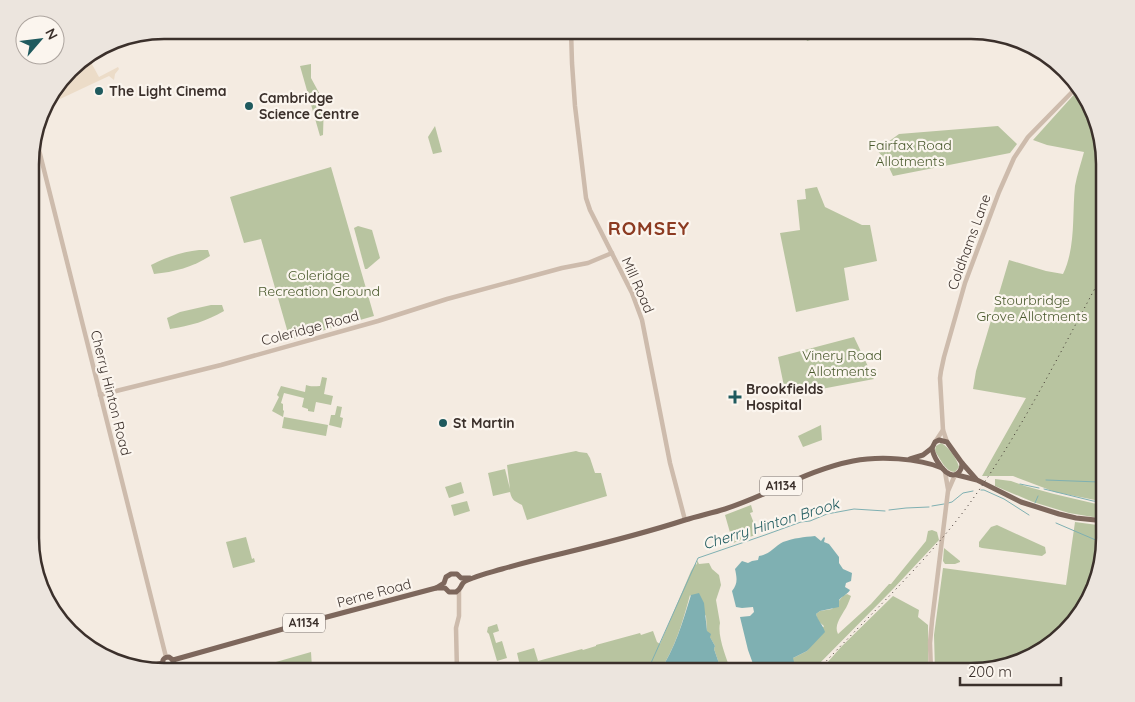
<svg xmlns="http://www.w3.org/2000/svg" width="1135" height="702" font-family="Quicksand,sans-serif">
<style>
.green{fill:#b8c4a0}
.plaza{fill:#ecdcc8}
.water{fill:#7fb0b2}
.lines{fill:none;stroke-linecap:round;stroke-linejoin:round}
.stream{stroke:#7fb0b2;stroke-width:1}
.tertiary{stroke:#cdbbac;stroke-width:4.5}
.primary{stroke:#7d675c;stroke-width:5}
.rail{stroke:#3b302b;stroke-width:1;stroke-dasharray:1 4;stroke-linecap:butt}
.poi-dot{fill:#1f5a5e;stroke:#fbf5ee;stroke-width:2}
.labels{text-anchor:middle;stroke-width:4.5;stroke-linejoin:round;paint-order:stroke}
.shield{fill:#fbf5ee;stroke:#756b66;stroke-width:1}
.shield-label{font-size:12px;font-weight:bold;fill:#3b302b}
.poi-label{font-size:14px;font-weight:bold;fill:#3b302b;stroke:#fbf5ee;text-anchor:start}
.park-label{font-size:14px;fill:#4a5a2e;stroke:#fbf5ee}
.street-label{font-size:14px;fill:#3b302b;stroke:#fbf5ee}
.water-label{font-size:15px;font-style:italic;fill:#1f5a5e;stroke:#fbf5ee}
.district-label{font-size:19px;font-weight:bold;letter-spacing:1px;fill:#8c3b22;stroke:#fbf5ee}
.rim{fill:none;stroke:#3b302b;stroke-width:2.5}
</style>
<rect width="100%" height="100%" fill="#f4ebe1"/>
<g class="green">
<polygon points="802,30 836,30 820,37 807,41 806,38 804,39"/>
<polygon points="311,64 311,78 324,102 323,135 320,136 300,66"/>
<path d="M1079,89l8,8 18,58v347l-50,-10 -42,-16h-31l44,-78 -53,-9 3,-18 33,-111 37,11 17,3c13,-27 9,-59 12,-88 2,-11 6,-23 9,-34l-37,-7 -14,-5z"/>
<polygon points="435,126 442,152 433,154 428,137"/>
<polygon points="998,126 1017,144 1010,153 893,176 886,161 877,150 899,134"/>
<polygon points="331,167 374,316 290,340 261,239 244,243 230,197"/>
<polygon points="817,187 825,207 862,225 870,225 877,261 844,268 849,300 796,312 780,233 800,230 797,200 806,199 805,189"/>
<polygon points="358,226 372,230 380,258 367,269 365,269 354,228"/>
<path d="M199,250h9l2,6c-17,11 -36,16 -56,18l-3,-9c15,-8 31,-13 48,-15z"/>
<path d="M211,305h11l2,6c-17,10 -34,15 -54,18l-3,-11 13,-6z"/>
<polygon points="854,337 874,379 816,390 815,392 786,396 778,357"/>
<path d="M322,377l5,1 -3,16 9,2 -2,9 -15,-3 -2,10 -6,-1v-2l-6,-2 2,-9 -20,-5 -3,10 2,1v6l1,1 -1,6 -11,-6 7,-14 -2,-2 4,-9 24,6 1,-7c5,2 9,1 14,1z"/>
<polygon points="337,406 342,407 340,417 343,418 341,428 329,425 331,415 335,415"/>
<polygon points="284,417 328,425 326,436 282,428"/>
<polygon points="821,425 822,440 803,447 798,436"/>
<path d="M941,443c8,4 16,16 18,24l-4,5c-9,0 -14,-12 -19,-19l-1,-3 1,-4z"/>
<path d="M576,451l3,1 8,1 3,5 5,15h6l6,23 -80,24 -5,-15c-7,-4 -10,-4 -12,-13l-17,4 -5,-23 17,-4 5,20 -3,-24z"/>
<polygon points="995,479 1011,481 1025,486 1054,494 1105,506 1105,519 1069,513 1033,502 995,486"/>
<polygon points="461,482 464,493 449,498 445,487"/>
<polygon points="467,501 470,511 454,516 451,505"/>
<polygon points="751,505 753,512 750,513 758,534 733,543 725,515"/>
<polygon points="1075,522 1105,526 1105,547 1083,612 1038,654 980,672 935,672 934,635 943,568 1066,585"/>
<polygon points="997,525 1045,547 1046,553 1042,556 982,548 979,547 979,542 991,527"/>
<path d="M932,530l5,2 2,8 -46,49 -82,83h-26l2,-2 6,-12 14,-7 17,-25 -6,-5 -2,-7 4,-3 12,-2 11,-13 4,-2 4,2c-2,5 -4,11 -7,15 -4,7 -10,15 -6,23l33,-30 18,-20h2l35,-43 2,-10z"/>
<polygon points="246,537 252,559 254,558 255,562 233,568 226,542"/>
<polygon points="944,548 960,561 960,562 955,564 945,564 943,561"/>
<path d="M697,560l2,4 10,-1 3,6 7,6 2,10 -5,15 4,23c-3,13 7,36 11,49h-9l-8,-23 1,-3 -8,-14 -1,-16 -16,-21c-7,26 -15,54 -31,77h-160l21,-6 -3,-13 17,-5 4,13 44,-12 1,1 13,-4v-1l44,-12 1,2 12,-4 4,11 3,2 31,-73 5,-8 1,2z"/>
<polygon points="893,596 919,610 918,617 928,625 928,652 929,672 819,672 841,647"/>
<polygon points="497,624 499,631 493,633 496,643 502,641 507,658 497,661 489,634 487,632 488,627"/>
<polygon points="311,652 312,668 298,672 241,672"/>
</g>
<polygon class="plaza" points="87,56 88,57 99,77 118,67 119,69 115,74 114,80 109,76 60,99 58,96 46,102 50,96 57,93 53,92 59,89 58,86 70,71 79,66 77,62"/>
<g class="water">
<path d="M815,536l6,5 3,-4 1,1 -1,4 5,2 10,13v6l4,6 9,4 -1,8 -5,2 -1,4 5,3c-3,5 -8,6 -11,10v7l-19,4 -4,3c2,7 7,11 9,18l-18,19 -14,7 2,8 -4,4h-4l-2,2h-29l-8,-22 -8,-33 10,-1 4,-4 -1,-5 -11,1 -6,-1 -4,-16c6,-7 5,-13 3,-22l7,-8 6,2 4,-2 6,-1 1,-4c10,-1 16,-10 24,-14 11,-4 21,-5 32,-6z"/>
<path d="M699,593l5,10 3,28 4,3 -1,3 5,9 -1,3 8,23h-63c16,-23 24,-51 32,-77z"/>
</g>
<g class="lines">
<g class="stream">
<polyline points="802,30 804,38"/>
<polyline points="1046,480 1099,482 1105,484"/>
<polyline points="1020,484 1039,488"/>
<polyline points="1044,489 1093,501 1105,502"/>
<polyline points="981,490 984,490 1004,499 1029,515"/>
<polyline points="948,503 952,502 963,493 973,491"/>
<polyline points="1035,503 1038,496"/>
<polyline points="932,506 944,504"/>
<polyline points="889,510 906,508 929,507"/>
<polyline points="1056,523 1105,544"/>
<polyline points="647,672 698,558 765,535 801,522 810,521 827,514 854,509 885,511"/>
</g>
<g class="tertiary">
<polyline points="571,30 572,63 575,106 586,198 590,210 632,293 642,320 670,463 685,520"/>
<polyline points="35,134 166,657"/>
<polyline points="100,395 221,365 378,321 447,299 562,268 588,263 612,253"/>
<polyline points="935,442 943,430"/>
<polyline points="947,442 943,430 940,378 941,371 944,357 965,283 999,192 1014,158 1028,137 1077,87"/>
<polyline points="945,472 948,489"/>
<polyline points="457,672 456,628 459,616 459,591"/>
<polyline points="931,672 930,643 932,621 948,491 955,475"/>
</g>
<g class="primary">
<path d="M932,448c1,8 8,19 14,24 9,7 16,0 16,-9"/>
<polyline points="910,459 923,455 932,448 935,442 939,440 947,442 962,463 976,479"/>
<polyline points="957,475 977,480 1021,502 1059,514 1076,518 1105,521"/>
<path d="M436,588h9l4,4h7c5,-3 4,-5 7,-9 2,-2 7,-4 10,-5 9,-4 19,-6 29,-9 21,-6 41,-11 62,-16 41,-10 81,-20 121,-33 13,-4 27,-7 40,-11 44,-14 82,-39 128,-48 26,-5 65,-3 89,7"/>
<polyline points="173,660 308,622 436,588 444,583 446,577 451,574 457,574 461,578 470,578"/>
<polyline points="163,663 166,667 169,667 173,664 173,660"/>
<path d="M163,663c-1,-4 2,-6 6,-6l4,3"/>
<polyline points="146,667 163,663"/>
</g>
<path class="rail" d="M816,672c51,-55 106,-105 151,-165 54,-74 94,-157 138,-237"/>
</g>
<g class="poi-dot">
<circle cx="99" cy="91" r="5"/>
<circle cx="249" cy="106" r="5"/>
<path d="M732.5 389.5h5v5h5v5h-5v5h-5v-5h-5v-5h5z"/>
<circle cx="443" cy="423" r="5"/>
</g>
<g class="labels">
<g class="shield">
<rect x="760" y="476.5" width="42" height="19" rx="4"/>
<rect x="283" y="613.5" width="42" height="19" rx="4"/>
</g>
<g class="shield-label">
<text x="781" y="490">A1134</text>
<text x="304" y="627">A1134</text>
</g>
<g class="poi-label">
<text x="109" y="96">The Light Cinema</text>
<text x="259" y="103">Cambridge<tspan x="259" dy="16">Science Centre</tspan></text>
<text x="746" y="394">Brookfields<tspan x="746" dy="16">Hospital</tspan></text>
<text x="453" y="428">St Martin</text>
</g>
<g class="park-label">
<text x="910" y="150">Fairfax Road<tspan x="910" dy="16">Allotments</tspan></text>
<text x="319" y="280">Coleridge<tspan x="319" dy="16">Recreation Ground</tspan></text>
<text x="1032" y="305">Stourbridge<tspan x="1032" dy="16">Grove Allotments</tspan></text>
<text x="842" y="360">Vinery Road<tspan x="842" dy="16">Allotments</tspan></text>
</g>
<g class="street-label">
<text transform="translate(969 242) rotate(-70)" y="5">Coldhams Lane</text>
<text transform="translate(638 285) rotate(66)" y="5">Mill Road</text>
<text transform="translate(310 328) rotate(-15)" y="5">Coleridge Road</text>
<text transform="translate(111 393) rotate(76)" y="5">Cherry Hinton Road</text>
<text transform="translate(374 593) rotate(-15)" y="5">Perne Road</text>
</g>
<g class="water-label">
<text transform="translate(771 524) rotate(-17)" y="5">Cherry Hinton Brook</text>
</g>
<g class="district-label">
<text x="649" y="235">ROMSEY</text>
</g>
</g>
<path d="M0 0H1135V702H0ZM164 39H971A125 125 0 0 1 1096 164V538A125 125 0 0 1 971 663H164A125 125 0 0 1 39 538V164A125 125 0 0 1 164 39Z" fill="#ece5de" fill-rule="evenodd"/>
<path class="rim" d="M164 39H971A125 125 0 0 1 1096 164V538A125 125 0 0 1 971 663H164A125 125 0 0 1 39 538V164A125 125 0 0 1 164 39Z"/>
<g transform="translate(40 40) rotate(62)"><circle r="24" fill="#fbf5ee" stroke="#aea6a0"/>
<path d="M0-4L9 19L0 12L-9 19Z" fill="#1f5a5e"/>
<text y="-8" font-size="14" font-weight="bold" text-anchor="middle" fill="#3b302b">N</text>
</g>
<path d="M960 677v8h101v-8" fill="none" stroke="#3b302b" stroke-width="2.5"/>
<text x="968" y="677" font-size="15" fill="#3b302b" stroke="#fbf5ee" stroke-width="4" paint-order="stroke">200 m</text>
</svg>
